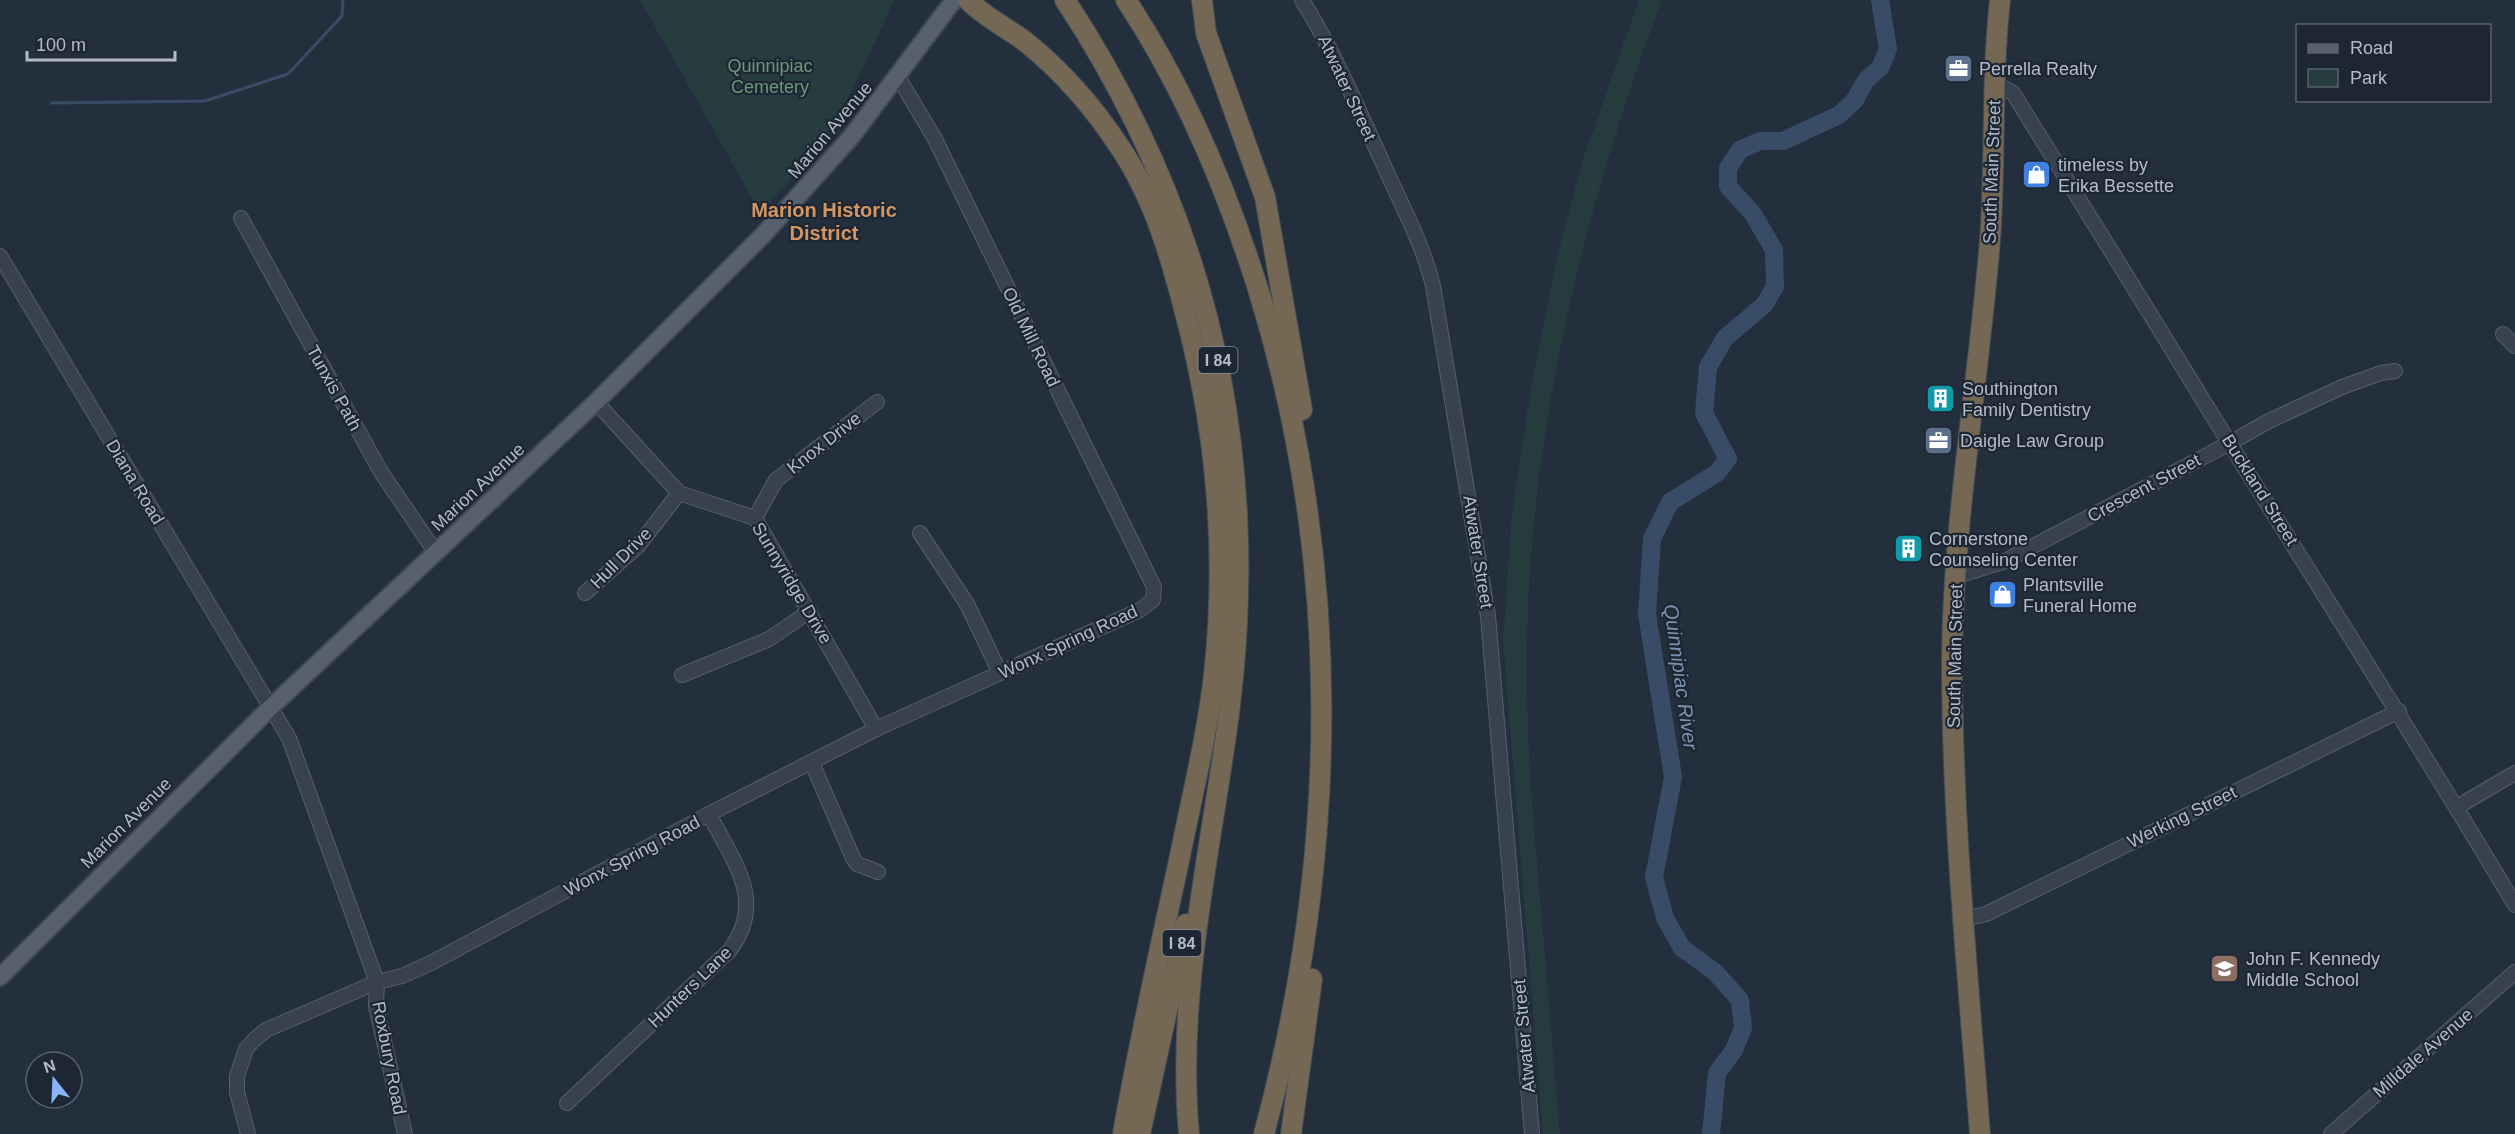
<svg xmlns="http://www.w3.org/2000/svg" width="2515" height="1134" font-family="Arial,sans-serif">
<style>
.green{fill:#263c3f}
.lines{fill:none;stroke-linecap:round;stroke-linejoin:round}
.stream{stroke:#394c67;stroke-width:3}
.river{stroke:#394c67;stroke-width:18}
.minor-casing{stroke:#565f6c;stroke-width:16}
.major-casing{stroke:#414a57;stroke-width:20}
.highway-casing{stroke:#434c59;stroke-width:22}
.minor{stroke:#38414e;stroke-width:14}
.major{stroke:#56606e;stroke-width:16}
.highway{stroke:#746855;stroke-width:20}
.labels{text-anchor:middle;stroke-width:4.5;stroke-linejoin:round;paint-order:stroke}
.shield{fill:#1d2633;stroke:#878f9c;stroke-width:1.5}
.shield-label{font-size:16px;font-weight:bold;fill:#b4bcc9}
.park-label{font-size:18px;fill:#6b9a76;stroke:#1d2633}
.poi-label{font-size:18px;fill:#b4bcc9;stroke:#1d2633;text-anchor:start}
.street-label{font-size:18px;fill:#b4bcc9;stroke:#1d2633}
.neighbourhood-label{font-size:20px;font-weight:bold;fill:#d59563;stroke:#1d2633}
.water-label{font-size:20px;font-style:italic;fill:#7c92b1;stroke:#1d2633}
</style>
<rect width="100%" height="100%" fill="#242f3e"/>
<g class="green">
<path d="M640,0h254c-22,49 -44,102 -77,146 -18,24 -37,46 -56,68z"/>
<path d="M1639,0h23c-73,196 -125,399 -134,608 -4,97 3,193 12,289 7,79 13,158 20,237h-17l-40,-493 9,-128 19,-125 27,-135 24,-91z"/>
</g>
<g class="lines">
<polyline class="stream" points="51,103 205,101 288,74 342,16 343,0"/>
<polyline class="river" points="1711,1134 1717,1073 1734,1050 1743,1028 1740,1000 1715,972 1682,948 1665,918 1654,877 1673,777 1647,614 1652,539 1670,502 1717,473 1728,459 1704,413 1708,367 1725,338 1764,305 1775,287 1774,250 1753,214 1728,186 1728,168 1740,150 1760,141 1783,141 1839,115 1855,100 1866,80 1880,68 1888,49 1880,0"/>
<defs>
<g id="minor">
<path d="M1302,0c33,53 57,111 83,168 17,38 38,76 48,118l55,330 44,518"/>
<path d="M1996,84l17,9c73,116 145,234 217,351 95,153 192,305 285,461"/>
<polyline points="241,218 381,472 436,553"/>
<polyline points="0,256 289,738 377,982 376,1006 405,1134"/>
<polyline points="2503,334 2515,346"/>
<polyline points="596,402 679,493 755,518 876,729"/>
<polyline points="755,518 776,480 877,402"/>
<polyline points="920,533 967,604 1000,673"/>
<polyline points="1957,576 2005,561 2230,443 2267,422 2342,387 2381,373 2395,371"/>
<polyline points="585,593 638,546 679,493"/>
<polyline points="682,675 769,639 810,611"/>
<polyline points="812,763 853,858 857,864 878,872"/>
<polyline points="2457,807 2515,773"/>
<polyline points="1964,919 1986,914 2399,711"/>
<path d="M567,1103l163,-153c37,-49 3,-89 -21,-136"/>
<polyline points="248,1134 237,1092 237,1076 246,1049 255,1039 266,1030 377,982 402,976 431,963 709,814 876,729 1140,610 1153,600 1154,587 935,139 898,77"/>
<polyline points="2331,1134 2515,972"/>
</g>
<polyline id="major" points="0,977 270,708 596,402 763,235 852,136 954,0"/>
<g id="highway">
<path d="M968,0c16,17 40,28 59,43 37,30 68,66 94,106 34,51 51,112 66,171 30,116 40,236 27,355 -7,61 -22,121 -34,181 -20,93 -41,185 -57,278"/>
<path d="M1065,0c143,217 197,455 164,713 -18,139 -53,279 -40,421"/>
<path d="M1126,0c59,89 100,187 132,289 86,278 81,566 6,845"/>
<polyline points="1202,0 1206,33 1265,197 1302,410"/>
<polyline points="1140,1134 1186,924"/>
<polyline points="1291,1134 1312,979"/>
<path d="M1980,1134c-12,-157 -28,-316 -28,-473 1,-142 27,-281 38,-421 6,-80 1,-161 10,-240"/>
</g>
</defs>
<use href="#minor" class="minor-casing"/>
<use href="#major" class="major-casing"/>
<use href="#highway" class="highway-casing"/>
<use href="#minor" class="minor"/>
<use href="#major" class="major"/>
<use href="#highway" class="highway"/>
</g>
<defs>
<symbol id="office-square" viewBox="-11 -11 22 22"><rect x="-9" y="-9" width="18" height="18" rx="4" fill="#5c6f8a" stroke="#1d2633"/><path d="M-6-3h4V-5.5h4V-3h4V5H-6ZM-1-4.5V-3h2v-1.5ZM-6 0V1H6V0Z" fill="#fff"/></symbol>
<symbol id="shop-square" viewBox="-11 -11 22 22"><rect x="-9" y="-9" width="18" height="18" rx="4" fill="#3f7fe0" stroke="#1d2633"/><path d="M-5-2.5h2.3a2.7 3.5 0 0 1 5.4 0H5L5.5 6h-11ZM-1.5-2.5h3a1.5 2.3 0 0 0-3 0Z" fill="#fff"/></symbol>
<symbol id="building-square" viewBox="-11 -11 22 22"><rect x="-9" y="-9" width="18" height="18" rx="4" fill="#0f9aa8" stroke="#1d2633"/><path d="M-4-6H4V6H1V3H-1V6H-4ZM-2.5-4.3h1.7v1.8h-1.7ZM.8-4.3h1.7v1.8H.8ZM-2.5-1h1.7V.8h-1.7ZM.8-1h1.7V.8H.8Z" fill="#fff"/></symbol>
<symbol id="school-square" viewBox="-11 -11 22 22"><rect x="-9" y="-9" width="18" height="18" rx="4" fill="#8d6e63" stroke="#1d2633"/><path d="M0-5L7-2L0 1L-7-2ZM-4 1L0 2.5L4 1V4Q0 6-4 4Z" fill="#fff"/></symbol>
</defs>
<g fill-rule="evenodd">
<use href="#office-square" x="1942" y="52" width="33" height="33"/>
<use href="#shop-square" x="2020" y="158" width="33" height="33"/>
<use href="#building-square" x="1924" y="382" width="33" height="33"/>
<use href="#office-square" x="1922" y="424" width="33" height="33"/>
<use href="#building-square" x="1892" y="532" width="33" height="33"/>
<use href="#shop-square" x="1986" y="578" width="33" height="33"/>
<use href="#school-square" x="2208" y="952" width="33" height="33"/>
</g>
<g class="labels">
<g class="shield">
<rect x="1198.5" y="347" width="39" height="26" rx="4.5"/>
<rect x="1162.5" y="930" width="39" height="26" rx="4.5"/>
</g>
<g class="shield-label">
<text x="1218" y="366">I 84</text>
<text x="1182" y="949">I 84</text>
</g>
<g class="park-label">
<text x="770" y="72">Quinnipiac<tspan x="770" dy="21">Cemetery</tspan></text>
</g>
<g class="poi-label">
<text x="1979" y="75">Perrella Realty</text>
<text x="2058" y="171">timeless by<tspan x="2058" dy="21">Erika Bessette</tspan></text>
<text x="1962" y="395">Southington<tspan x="1962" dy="21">Family Dentistry</tspan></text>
<text x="1960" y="447">Daigle Law Group</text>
<text x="1929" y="545">Cornerstone<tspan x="1929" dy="21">Counseling Center</tspan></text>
<text x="2023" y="591">Plantsville<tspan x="2023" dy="21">Funeral Home</tspan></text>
<text x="2246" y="965">John F. Kennedy<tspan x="2246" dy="21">Middle School</tspan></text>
</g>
<g class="street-label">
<text transform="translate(1347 88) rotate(65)" y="6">Atwater Street</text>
<text transform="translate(830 130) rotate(-50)" y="6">Marion Avenue</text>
<text transform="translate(1992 172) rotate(-88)" y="6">South Main Street</text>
<text transform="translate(1031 337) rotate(64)" y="6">Old Mill Road</text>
<text transform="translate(334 388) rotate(61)" y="6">Tunxis Path</text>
<text transform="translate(824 443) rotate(-38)" y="6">Knox Drive</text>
<text transform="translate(135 482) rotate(59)" y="6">Diana Road</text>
<text transform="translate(478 487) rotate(-43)" y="6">Marion Avenue</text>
<text transform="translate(2144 488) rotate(-28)" y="6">Crescent Street</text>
<text transform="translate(2260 490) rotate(58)" y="6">Buckland Street</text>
<text transform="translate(1478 552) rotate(81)" y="6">Atwater Street</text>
<text transform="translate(621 558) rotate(-45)" y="6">Hull Drive</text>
<text transform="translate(792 583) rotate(59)" y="6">Sunnyridge Drive</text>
<text transform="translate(1068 642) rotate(-25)" y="6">Wonx Spring Road</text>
<text transform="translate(1955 656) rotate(-89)" y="6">South Main Street</text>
<text transform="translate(2182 817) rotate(-26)" y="6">Werking Street</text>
<text transform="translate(126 823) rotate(-45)" y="6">Marion Avenue</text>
<text transform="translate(632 856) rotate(-28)" y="6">Wonx Spring Road</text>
<text transform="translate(690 987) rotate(-44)" y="6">Hunters Lane</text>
<text transform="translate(1524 1036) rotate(-95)" y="6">Atwater Street</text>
<text transform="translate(2423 1053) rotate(-41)" y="6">Milldale Avenue</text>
<text transform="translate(389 1058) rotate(79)" y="6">Roxbury Road</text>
</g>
<g class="neighbourhood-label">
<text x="824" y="217">Marion Historic<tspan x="824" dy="23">District</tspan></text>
</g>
<g class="water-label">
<text transform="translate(1681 677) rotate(82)" y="7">Quinnipiac River</text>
</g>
</g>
<rect x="2296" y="24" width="195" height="78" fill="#1d2633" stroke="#59626f" stroke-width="1.5"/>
<rect x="2308" y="44" width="30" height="9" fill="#56606e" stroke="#59626f" stroke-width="1.5"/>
<text x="2350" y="54" font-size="18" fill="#b4bcc9">Road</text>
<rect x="2308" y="69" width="30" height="18" fill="#263c3f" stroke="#59626f" stroke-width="1.5"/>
<text x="2350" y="84" font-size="18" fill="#b4bcc9">Park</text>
<g transform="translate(54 1080) rotate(342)"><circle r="28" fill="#1d2633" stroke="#59626f" stroke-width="1.5"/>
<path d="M0-4.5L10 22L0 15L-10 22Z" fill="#8ab4f8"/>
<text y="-9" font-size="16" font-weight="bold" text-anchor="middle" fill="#b4bcc9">N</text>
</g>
<path d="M27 51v9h148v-9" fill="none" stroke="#b4bcc9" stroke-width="3"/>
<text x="36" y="51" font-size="18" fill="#b4bcc9" stroke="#1d2633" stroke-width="4.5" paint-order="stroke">100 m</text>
</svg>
